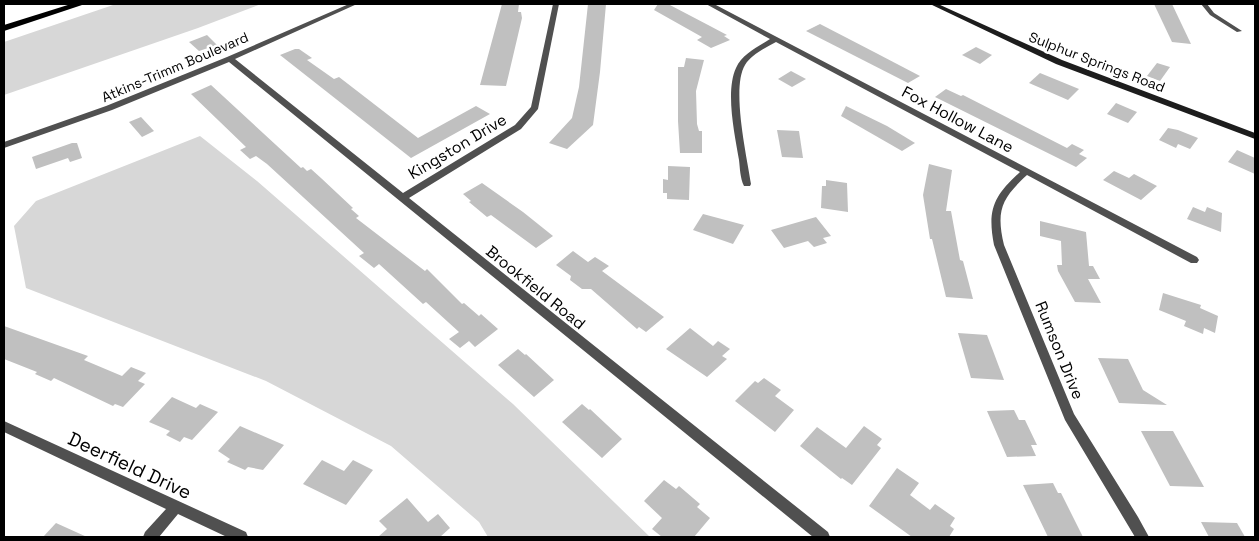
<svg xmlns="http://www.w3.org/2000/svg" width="1259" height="541" font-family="'Space Grotesk',sans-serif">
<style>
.green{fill:#d7d7d7}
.building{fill:#c0c0c0}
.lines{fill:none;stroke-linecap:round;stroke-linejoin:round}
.street{fill:#505050;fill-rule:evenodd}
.secondary{fill:#1d1d1d;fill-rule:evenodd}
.highway{fill:#000;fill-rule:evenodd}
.labels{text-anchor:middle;stroke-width:5;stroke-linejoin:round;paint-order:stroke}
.far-street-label{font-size:14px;fill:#000;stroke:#fff}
.street-label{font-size:16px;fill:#000;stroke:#fff}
.near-street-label{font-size:19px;fill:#000;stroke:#fff}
</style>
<rect width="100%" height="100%" fill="#fff"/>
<g class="green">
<polygon points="116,4 261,4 198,28 4,95 4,42"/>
<polygon points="200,136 257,181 513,404 650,537 488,537 479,522 391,446 266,381 26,288 14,226 36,201"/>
</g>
<g class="building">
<polygon points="502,4 519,4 518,12 521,12 522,18 506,86 480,85"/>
<polygon points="588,4 606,4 600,72 593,125 567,149 549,143 572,118 579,87"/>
<polygon points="658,4 668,4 710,26 727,35 724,36 730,40 711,48 697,40 702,37 654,10"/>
<polygon points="1154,4 1172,4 1191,44 1172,42"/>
<polygon points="820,24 876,53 920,76 908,83 806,31"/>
<polygon points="207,35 217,45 199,51 189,42"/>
<polygon points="976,47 992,55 980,64 962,55"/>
<polygon points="295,49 299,49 312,58 307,60 334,79 339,77 418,138 476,106 490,114 411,158 280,55"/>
<polygon points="686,58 704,60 696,91 697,124 699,131 702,131 702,153 680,153 678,121 678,67 684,67"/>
<polygon points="1157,63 1170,67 1160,81 1147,76"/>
<polygon points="791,71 806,79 792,87 778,79"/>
<polygon points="1040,73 1079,89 1068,100 1029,83"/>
<polygon points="211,85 301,168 303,167 307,171 311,169 321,178 353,208 351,209 359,216 356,218 425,271 427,269 462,304 464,303 479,316 481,314 498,329 475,347 469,341 460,348 449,339 459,332 426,302 423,304 379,264 374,268 359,256 364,253 267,164 256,156 250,159 240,150 246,147 191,94"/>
<polygon points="946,89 961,96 963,95 1067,148 1072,144 1084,150 1079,154 1087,158 1076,167 935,97"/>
<polygon points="1116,103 1137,112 1128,123 1107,114"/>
<polygon points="846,106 887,126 915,143 902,151 841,116"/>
<polygon points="141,117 154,131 142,137 129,122"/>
<polygon points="1168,128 1178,130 1198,138 1190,149 1178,144 1176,148 1159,140"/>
<polygon points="777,130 799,131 803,158 782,157"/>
<polygon points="72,143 77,143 82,158 70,162 68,158 36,169 32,157"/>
<polygon points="1237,150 1255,158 1255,174 1228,162"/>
<polygon points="929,164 952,170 946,211 951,211 960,260 963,261 973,299 946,297 932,239 930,239 923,195"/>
<polygon points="668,166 690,167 689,200 667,199 667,193 663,193 663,179 668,180"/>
<polygon points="1114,171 1129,178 1134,174 1157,186 1141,200 1103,180"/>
<polygon points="826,180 847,183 848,212 821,208 822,186 826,186"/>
<polygon points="482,183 523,212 553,236 536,248 491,215 487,217 469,202 471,201 463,194"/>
<polygon points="1193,207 1205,212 1207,207 1222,213 1221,232 1187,219"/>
<polygon points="703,214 744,225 733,244 693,230"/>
<polygon points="816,217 831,236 823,238 827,243 814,247 808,241 784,248 771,230"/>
<polygon points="1040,221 1086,232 1089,266 1093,266 1100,279 1088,279 1101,303 1075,302 1058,271 1057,265 1062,265 1061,241 1040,236"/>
<polygon points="573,251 588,262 595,257 609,266 602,271 664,317 646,332 639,327 637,329 591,289 582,289 570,280 571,276 556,265"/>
<polygon points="1163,293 1201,305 1200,308 1218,316 1215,333 1204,328 1203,334 1184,326 1186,321 1159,310"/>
<polygon points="4,326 88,356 84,360 122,376 131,367 146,373 138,381 145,384 123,407 115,404 113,406 54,378 51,381 35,374 37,372 4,359"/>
<polygon points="690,328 713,346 718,341 730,349 722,356 727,359 707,377 666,349"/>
<polygon points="958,333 987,335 1004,380 971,378"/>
<polygon points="518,349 525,355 526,354 554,380 534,397 498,365"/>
<polygon points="1098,358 1128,359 1143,390 1167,405 1119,403"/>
<polygon points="764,378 781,390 775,396 794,410 775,432 735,401 755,381 758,383"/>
<polygon points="172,397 196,408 200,404 218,412 192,440 184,437 180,442 166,435 170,431 149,422"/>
<polygon points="582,404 589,410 590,409 622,439 602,458 562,422"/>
<polygon points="1014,410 1019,420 1025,420 1037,445 1031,445 1036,456 1007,457 987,411"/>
<polygon points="240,426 284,445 263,470 248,467 245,470 227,462 230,459 218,451"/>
<polygon points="864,426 882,439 877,445 881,448 852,485 842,478 841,479 800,446 817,427 846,448"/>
<polygon points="1141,431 1173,431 1204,487 1170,486"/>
<polygon points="322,460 344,471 353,460 373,470 346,505 303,484"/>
<polygon points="897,468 919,483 910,495 930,510 935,504 955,518 950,526 954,529 949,537 912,537 869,506"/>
<polygon points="664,480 676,489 679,486 700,504 697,507 710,518 694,537 662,537 652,529 662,518 644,501"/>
<polygon points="1053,483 1058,493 1061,493 1083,537 1048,537 1023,485"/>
<polygon points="407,498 428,522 438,514 450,528 440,537 378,537 387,529 379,521"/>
<polygon points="1201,522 1237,523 1245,537 1209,537"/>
<polygon points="56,523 87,537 43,537"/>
</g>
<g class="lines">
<g class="street">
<polygon points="349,4 357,4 235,59 403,193 515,125 531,107 553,4 559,4 538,109 521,129 409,198 828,532 830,537 813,537 229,62 112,110 4,148 4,142 106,106 227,57"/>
<path d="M706,4h8l483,253 2,3 -2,3h-6l-164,-88c-26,24 -31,36 -23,70l70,169 64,103 11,20h-14l-70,-117 -71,-175c-7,-36 0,-49 26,-73l-244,-130c-11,6 -24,12 -31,23 -14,23 2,92 6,119l-1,2h-6c-4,-8 -4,-18 -5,-26 -4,-25 -14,-68 -3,-92 6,-14 22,-21 34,-29z"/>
<polygon points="1201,4 1207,4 1214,13 1242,31 1237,32 1210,15"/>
<polygon points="4,421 246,532 248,537 227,537 178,514 159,537 143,537 145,532 166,509 4,432"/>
</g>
<polygon class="secondary" points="930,4 938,4 1062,60 1255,133 1255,139 1056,64"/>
<polygon class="highway" points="71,4 85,4 4,31 4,25"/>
</g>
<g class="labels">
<g class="far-street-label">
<text transform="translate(1097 62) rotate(21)" y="5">Sulphur Springs Road</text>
<text transform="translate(175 67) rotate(-23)" y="5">Atkins-Trimm Boulevard</text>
</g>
<g class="street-label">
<text transform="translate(958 119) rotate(28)" y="6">Fox Hollow Lane</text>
<text transform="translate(457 146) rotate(-31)" y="6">Kingston Drive</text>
<text transform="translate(536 287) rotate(39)" y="6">Brookfield Road</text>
<text transform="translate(1060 350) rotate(68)" y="6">Rumson Drive</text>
</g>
<g class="near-street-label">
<text transform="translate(130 465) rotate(25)" y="7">Deerfield Drive</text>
</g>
</g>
<rect width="1259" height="541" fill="none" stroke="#000000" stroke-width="10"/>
</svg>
